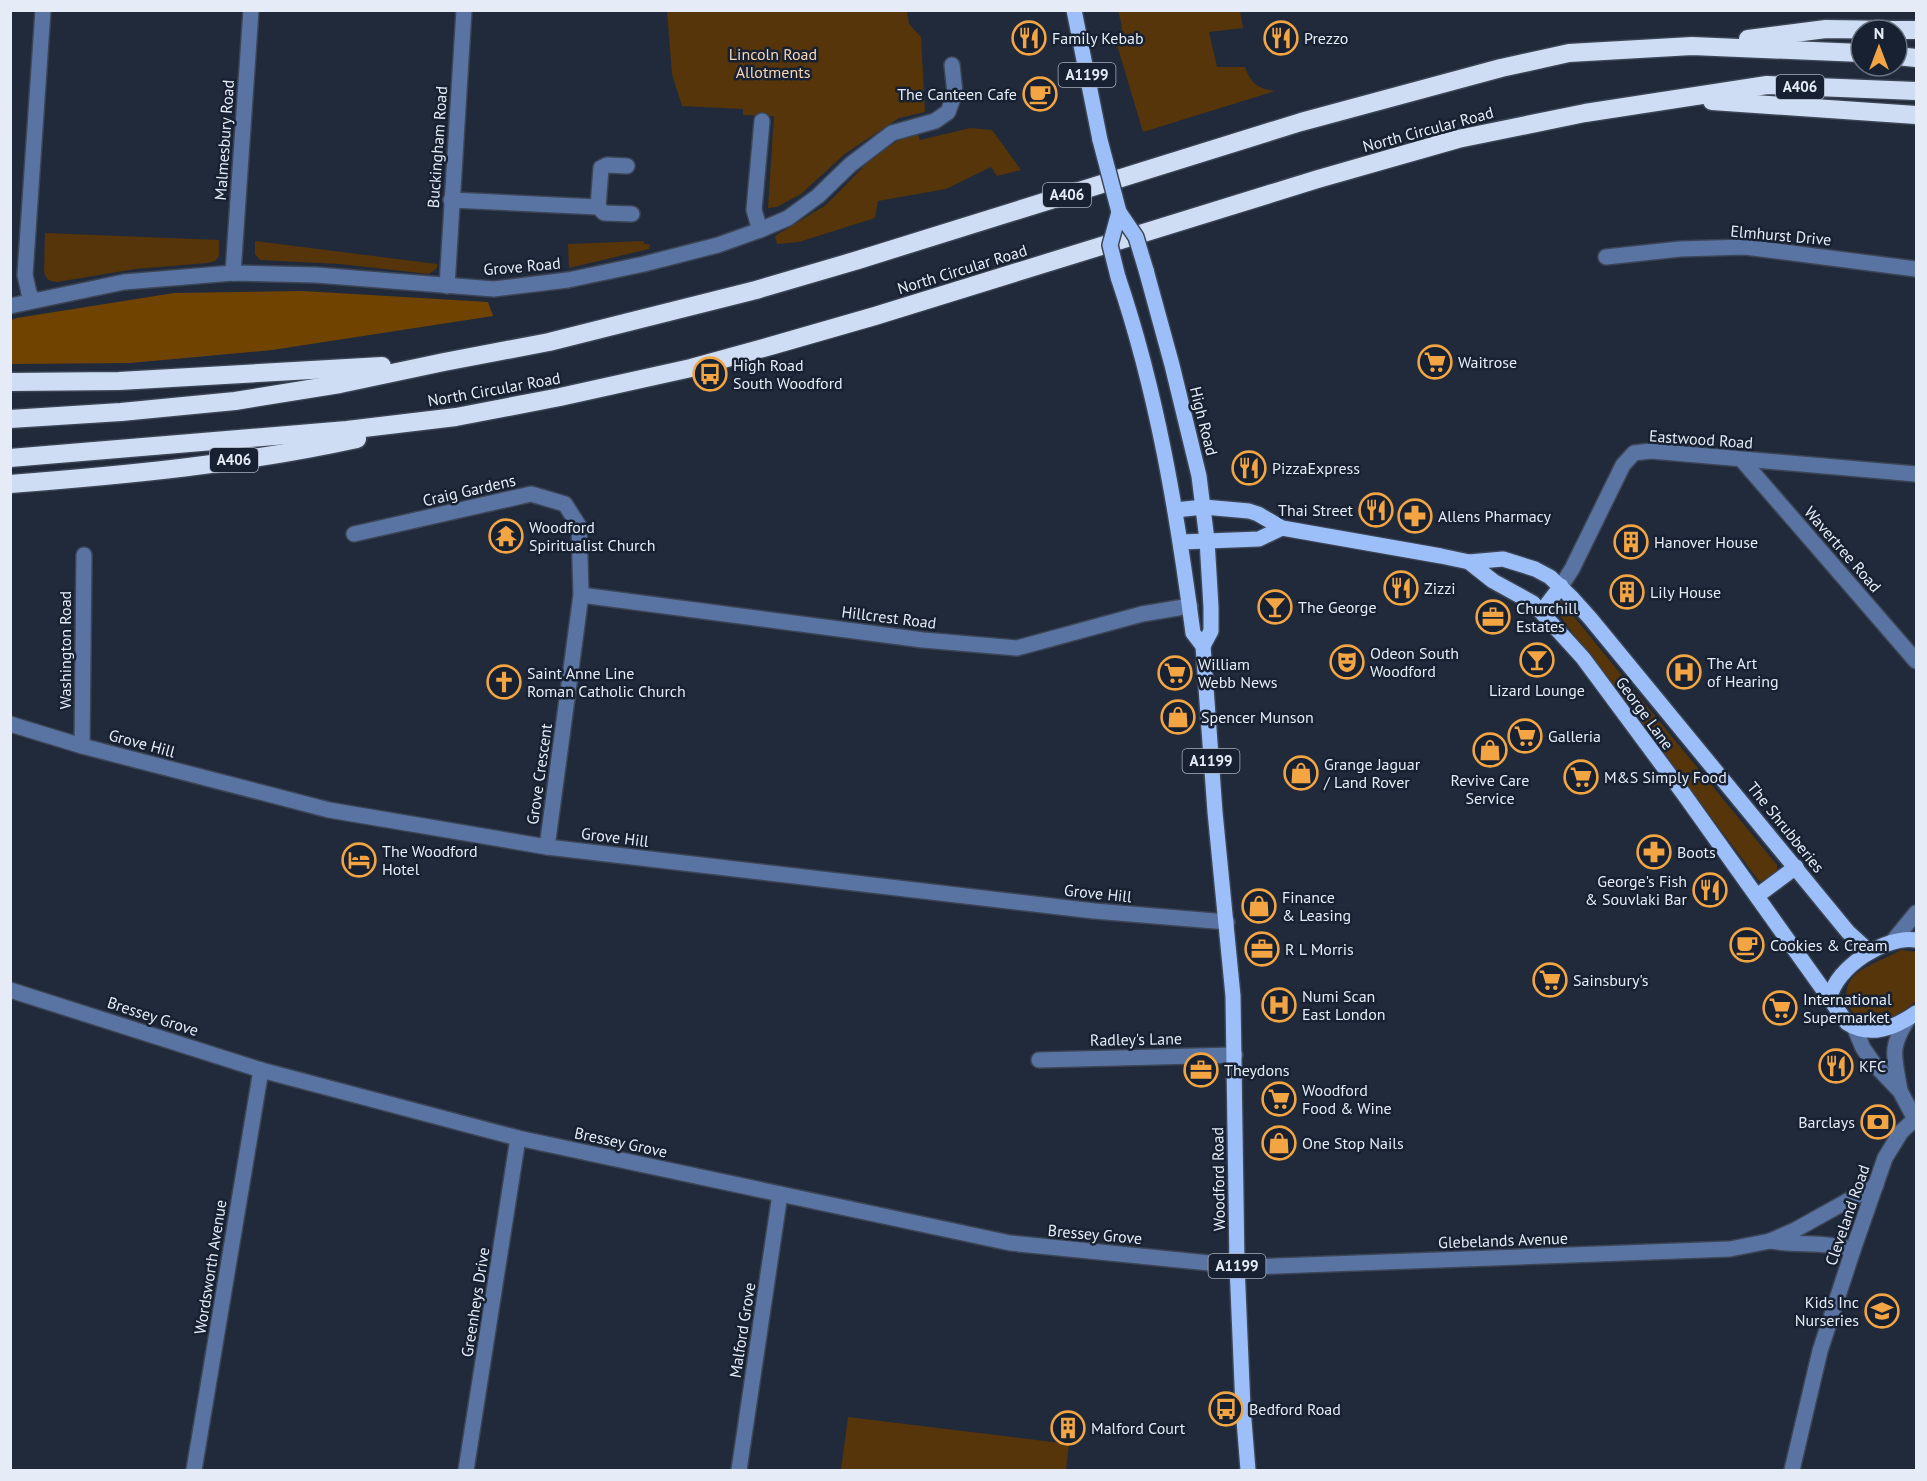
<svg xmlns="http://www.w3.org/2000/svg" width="1927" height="1481" font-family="'PT Sans',sans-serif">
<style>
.green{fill:#553509}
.forest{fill:#704400}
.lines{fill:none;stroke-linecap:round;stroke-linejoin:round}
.minor-casing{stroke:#3c4555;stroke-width:18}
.major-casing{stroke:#3c4555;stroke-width:18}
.highway-casing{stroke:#3c4555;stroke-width:21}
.minor{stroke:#5974a3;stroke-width:15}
.major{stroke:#9dbff9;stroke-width:15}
.highway{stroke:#ceddf4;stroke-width:18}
.major-bridge-casing{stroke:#3c4555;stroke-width:18;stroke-linecap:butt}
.major-bridge{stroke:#9dbff9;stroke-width:15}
.labels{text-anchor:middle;stroke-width:5;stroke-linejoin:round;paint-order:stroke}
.shield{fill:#172131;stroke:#a7afbc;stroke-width:1.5}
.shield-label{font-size:15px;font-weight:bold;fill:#e5ecf7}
.poi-label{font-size:16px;fill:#e5ecf7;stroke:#172131;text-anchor:start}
.park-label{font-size:16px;fill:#f7d6b3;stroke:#172131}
.street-label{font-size:16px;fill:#e5ecf7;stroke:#172131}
</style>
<rect width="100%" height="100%" fill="#212a3b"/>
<g class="green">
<polygon points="667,11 907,11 909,24 921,37 925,112 899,118 846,153 801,194 777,207 768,208 774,116 743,115 743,109 682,106 672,74"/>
<path d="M1118,11h122l3,17 -34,4 8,35h28c6,17 14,22 30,24l-132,41 -25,-84 4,-22z"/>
<polygon points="970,128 992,130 1021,170 997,176 991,167 946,189 878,201 875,218 799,242 777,244 775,236 826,205 870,160 899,140 918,134 920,140"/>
<path d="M45,233l174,7v16l-4,5 -7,2 -73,6 -78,13c-7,-1 -11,-2 -13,-10z"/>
<polygon points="255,241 437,264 437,268 429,274 340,264 260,260 255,254"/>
<polygon points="644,241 644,244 650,244 649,249 569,268 568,244"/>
<polygon points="1561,601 1777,865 1777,870 1764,881 1759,881 1554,608"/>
<path d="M1901,950l15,2v49c-8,6 -17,15 -26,19 -32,14 -59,-23 -34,-46 12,-10 31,-16 45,-24z"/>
<polygon points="848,1417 1069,1444 1066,1470 841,1470"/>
</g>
<polygon class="forest" points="303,291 488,302 493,316 272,350 130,363 11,364 11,320 17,318 174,293"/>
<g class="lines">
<defs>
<g id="minor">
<polyline points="451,200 598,207 604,213 632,214"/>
<polyline points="598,207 601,168 607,165 627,166"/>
<polyline points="760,230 754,210 762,121"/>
<polyline points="1606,257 1680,249 1745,247 1916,269"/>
<polyline points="233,273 251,10"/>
<polyline points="447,286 464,10"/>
<polyline points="33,300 29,293 25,275 43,10"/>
<polyline points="10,306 124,282 233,273 316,275 494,289 568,280 644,264 718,245 760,230 788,218 818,196 850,165 892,133 935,121 948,112 955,93 952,65"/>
<polyline points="1742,460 1916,661"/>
<polyline points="354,534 531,494 565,504 579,526 581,595 547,847"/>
<polyline points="1561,586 1572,569 1623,465 1634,453 1651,451 1916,474"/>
<polyline points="581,595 923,640 1017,648 1142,614 1190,606"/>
<polyline points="10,724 82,746 329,810 547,847 1094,911 1227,922"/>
<polyline points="82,746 84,555"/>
<polyline points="1893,941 1916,913"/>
<polyline points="10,990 261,1070 518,1138 1010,1243 1249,1267 1730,1249 1770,1241 1795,1230 1876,1185"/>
<polyline points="1855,1029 1863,1048 1874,1064 1900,1091 1916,1121"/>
<polyline points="1039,1060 1235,1055"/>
<path d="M1900,1091c-5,-33 -12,-42 8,-72"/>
<path d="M1770,1241c27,5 57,0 83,9"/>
<polyline points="194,1470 261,1070"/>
<polyline points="466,1470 518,1138"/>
<polyline points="739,1470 780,1194"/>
<polyline points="1792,1470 1820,1351 1853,1250 1885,1158 1901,1132 1915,1119"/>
</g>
<g id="major">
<polyline points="1074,10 1100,140"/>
<polyline points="1146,270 1172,365 1199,476 1207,540 1211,607 1211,631 1203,646"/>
<path d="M1118,277c39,115 59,235 75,356l10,13 12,166 18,184 4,269 6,143 5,62"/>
<polyline points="1175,510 1204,507 1249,511 1258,514 1282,528 1441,556 1469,562 1503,559 1535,569 1550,577 1572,598 1590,618 1848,932 1870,952"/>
<polyline points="1181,542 1259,539 1282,528"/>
<path d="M1469,562l24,19 40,22 50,55 100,135 164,230c23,15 49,4 69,-10"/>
<polyline points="1542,611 1561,586"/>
<polyline points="1757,896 1796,867"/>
<path d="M1830,998c5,-30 56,-63 86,-58"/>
</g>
<g id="highway">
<polyline points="1897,30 1916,30"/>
<polyline points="1748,39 1826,29 1894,30"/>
<polyline points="1897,56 1916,58"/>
<polyline points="1712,101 1916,115"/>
<polyline points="10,382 119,381 382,366"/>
<polyline points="10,419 121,412 235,401 340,384 444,362 549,342 756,290 858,260 1301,122 1501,68 1569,53 1692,46 1861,53"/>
<polyline points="10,458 347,430 456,417 560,397 691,368 774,345 875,316 1318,179 1458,139 1585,113 1767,85 1916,91"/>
<path d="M10,484c116,-9 233,-20 347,-45"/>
</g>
</defs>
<use href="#minor" class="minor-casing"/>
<use href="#major" class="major-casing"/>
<use href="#highway" class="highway-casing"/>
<use href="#minor" class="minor"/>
<use href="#major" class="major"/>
<use href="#highway" class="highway"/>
<defs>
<g id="major-bridge">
<polyline points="1100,140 1119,212 1136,237 1146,270"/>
<polyline points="1118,277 1110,245 1119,212"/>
</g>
</defs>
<use href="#major-bridge" class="major-bridge-casing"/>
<use href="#major-bridge" class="major-bridge"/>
</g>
<defs>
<symbol id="restaurant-ring" viewBox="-11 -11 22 22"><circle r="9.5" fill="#172131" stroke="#f2a542" stroke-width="1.5"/><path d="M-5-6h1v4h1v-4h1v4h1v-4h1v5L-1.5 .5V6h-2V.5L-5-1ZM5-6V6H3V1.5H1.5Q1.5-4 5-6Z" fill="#f2a542"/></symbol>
<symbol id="cafe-ring" viewBox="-11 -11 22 22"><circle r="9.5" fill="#172131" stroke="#f2a542" stroke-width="1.5"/><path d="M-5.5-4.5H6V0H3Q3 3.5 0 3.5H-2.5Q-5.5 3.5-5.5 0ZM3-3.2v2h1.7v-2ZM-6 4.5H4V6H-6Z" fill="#f2a542"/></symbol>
<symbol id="supermarket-ring" viewBox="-11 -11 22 22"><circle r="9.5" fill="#172131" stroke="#f2a542" stroke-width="1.5"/><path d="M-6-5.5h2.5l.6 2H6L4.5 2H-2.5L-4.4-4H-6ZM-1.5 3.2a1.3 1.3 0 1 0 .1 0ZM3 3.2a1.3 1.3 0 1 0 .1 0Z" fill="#f2a542"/></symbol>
<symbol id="bus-ring" viewBox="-11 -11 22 22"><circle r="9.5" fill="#172131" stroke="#f2a542" stroke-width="1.5"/><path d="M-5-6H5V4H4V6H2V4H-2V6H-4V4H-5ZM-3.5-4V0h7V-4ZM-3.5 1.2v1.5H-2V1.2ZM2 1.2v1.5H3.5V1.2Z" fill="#f2a542"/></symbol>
<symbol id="pharmacy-ring" viewBox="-11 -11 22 22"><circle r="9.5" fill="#172131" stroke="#f2a542" stroke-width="1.5"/><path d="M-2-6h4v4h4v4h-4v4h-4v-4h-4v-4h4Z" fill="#f2a542"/></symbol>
<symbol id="temple-ring" viewBox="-11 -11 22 22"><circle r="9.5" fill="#172131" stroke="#f2a542" stroke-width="1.5"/><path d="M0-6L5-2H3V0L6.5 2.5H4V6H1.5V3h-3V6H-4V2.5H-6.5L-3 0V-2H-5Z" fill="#f2a542"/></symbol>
<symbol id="building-ring" viewBox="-11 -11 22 22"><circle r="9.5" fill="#172131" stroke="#f2a542" stroke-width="1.5"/><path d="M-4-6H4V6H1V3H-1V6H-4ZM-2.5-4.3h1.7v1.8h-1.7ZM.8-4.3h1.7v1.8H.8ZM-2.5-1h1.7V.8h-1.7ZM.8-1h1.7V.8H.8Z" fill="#f2a542"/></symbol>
<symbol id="bar-ring" viewBox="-11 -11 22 22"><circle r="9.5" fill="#172131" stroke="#f2a542" stroke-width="1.5"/><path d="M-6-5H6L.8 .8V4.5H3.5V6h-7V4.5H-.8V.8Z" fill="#f2a542"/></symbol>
<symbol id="office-ring" viewBox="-11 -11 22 22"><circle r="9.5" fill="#172131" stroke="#f2a542" stroke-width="1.5"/><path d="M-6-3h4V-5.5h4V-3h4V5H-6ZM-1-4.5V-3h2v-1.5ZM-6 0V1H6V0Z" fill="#f2a542"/></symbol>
<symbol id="theatre-ring" viewBox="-11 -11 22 22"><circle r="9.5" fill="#172131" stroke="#f2a542" stroke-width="1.5"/><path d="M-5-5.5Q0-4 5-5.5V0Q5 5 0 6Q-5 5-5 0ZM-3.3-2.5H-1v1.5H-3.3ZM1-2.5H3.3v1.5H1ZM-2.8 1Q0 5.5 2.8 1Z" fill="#f2a542"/></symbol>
<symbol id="hospital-ring" viewBox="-11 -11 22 22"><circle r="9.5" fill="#172131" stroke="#f2a542" stroke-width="1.5"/><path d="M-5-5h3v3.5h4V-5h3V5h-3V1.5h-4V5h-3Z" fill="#f2a542"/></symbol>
<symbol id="church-ring" viewBox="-11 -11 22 22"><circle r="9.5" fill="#172131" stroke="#f2a542" stroke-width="1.5"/><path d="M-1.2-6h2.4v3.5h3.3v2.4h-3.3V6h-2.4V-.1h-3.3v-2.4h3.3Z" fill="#f2a542"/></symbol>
<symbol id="shop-ring" viewBox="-11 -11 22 22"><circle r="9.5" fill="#172131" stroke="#f2a542" stroke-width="1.5"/><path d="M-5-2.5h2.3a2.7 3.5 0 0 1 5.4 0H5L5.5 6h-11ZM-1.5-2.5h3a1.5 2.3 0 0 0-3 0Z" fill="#f2a542"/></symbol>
<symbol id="hotel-ring" viewBox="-11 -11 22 22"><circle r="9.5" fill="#172131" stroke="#f2a542" stroke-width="1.5"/><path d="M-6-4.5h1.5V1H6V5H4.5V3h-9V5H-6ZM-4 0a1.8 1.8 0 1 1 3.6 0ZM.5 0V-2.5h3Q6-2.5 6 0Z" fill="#f2a542"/></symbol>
<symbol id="bank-ring" viewBox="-11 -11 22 22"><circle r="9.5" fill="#172131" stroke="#f2a542" stroke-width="1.5"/><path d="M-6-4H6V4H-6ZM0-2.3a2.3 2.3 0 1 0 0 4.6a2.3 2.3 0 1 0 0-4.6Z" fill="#f2a542"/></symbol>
<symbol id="school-ring" viewBox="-11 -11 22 22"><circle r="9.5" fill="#172131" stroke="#f2a542" stroke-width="1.5"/><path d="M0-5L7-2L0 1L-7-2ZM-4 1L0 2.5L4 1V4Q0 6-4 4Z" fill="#f2a542"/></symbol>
</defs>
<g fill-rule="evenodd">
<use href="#restaurant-ring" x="1010" y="19" width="38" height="38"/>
<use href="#restaurant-ring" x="1262" y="19" width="38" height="38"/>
<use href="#cafe-ring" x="1021" y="75" width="38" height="38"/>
<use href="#supermarket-ring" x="1416" y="343" width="38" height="38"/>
<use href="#bus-ring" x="691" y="355" width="38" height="38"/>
<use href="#restaurant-ring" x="1230" y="449" width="38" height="38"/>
<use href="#restaurant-ring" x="1357" y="491" width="38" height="38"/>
<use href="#pharmacy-ring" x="1396" y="497" width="38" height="38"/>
<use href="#temple-ring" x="487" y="517" width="38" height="38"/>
<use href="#building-ring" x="1612" y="523" width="38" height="38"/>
<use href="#restaurant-ring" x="1382" y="569" width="38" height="38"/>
<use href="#building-ring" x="1608" y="573" width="38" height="38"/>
<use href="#bar-ring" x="1256" y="588" width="38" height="38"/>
<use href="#office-ring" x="1474" y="598" width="38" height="38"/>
<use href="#bar-ring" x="1518" y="641" width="38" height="38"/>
<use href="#theatre-ring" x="1328" y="643" width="38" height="38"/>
<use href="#hospital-ring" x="1665" y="653" width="38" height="38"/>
<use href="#supermarket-ring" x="1156" y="654" width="38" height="38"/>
<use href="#church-ring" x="485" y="663" width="38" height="38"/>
<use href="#shop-ring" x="1159" y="698" width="38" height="38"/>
<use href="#supermarket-ring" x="1506" y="717" width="38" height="38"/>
<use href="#shop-ring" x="1471" y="731" width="38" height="38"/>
<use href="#shop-ring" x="1282" y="754" width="38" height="38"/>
<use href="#supermarket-ring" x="1562" y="758" width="38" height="38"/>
<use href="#pharmacy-ring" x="1635" y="833" width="38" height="38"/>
<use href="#hotel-ring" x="340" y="841" width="38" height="38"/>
<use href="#restaurant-ring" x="1691" y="871" width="38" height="38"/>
<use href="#shop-ring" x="1240" y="887" width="38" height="38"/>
<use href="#cafe-ring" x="1728" y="926" width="38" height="38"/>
<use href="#office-ring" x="1243" y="930" width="38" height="38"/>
<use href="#supermarket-ring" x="1531" y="961" width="38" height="38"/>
<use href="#hospital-ring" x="1260" y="986" width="38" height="38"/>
<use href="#supermarket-ring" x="1761" y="989" width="38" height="38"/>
<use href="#restaurant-ring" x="1817" y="1047" width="38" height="38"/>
<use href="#office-ring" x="1182" y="1051" width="38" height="38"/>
<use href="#supermarket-ring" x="1260" y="1080" width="38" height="38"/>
<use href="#bank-ring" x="1859" y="1103" width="38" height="38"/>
<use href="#shop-ring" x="1260" y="1124" width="38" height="38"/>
<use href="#school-ring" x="1863" y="1292" width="38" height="38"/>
<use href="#bus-ring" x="1207" y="1390" width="38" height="38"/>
<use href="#building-ring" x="1049" y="1409" width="38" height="38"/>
</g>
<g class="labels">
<g class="shield">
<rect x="1058.5" y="63" width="57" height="24" rx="4.5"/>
<rect x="1776" y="75" width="48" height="24" rx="4.5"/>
<rect x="1043" y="183" width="48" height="24" rx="4.5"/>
<rect x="210" y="448" width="48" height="24" rx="4.5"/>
<rect x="1182.5" y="749" width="57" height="24" rx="4.5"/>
<rect x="1208.5" y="1254" width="57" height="24" rx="4.5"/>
</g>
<g class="shield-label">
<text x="1087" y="80">A1199</text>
<text x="1800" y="92">A406</text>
<text x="1067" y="200">A406</text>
<text x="234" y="465">A406</text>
<text x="1211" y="766">A1199</text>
<text x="1237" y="1271">A1199</text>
</g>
<g class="poi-label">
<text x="1052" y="44">Family Kebab</text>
<text x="1304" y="44">Prezzo</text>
<text x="1017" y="100" text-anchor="end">The Canteen Cafe</text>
<text x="1458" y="368">Waitrose</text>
<text x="733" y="371">High Road<tspan x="733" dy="18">South Woodford</tspan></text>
<text x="1272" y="474">PizzaExpress</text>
<text x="1353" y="516" text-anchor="end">Thai Street</text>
<text x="1438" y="522">Allens Pharmacy</text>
<text x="529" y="533">Woodford<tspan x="529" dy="18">Spiritualist Church</tspan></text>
<text x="1654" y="548">Hanover House</text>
<text x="1424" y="594">Zizzi</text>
<text x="1650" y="598">Lily House</text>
<text x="1298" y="613">The George</text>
<text x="1516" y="614">Churchill<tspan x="1516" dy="18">Estates</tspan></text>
<text x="1370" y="659">Odeon South<tspan x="1370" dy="18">Woodford</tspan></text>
<text x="1707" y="669">The Art<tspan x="1707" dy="18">of Hearing</tspan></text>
<text x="1198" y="670">William<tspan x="1198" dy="18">Webb News</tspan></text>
<text x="527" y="679">Saint Anne Line<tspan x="527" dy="18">Roman Catholic Church</tspan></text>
<text x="1537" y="696" text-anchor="middle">Lizard Lounge</text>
<text x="1201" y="723">Spencer Munson</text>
<text x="1548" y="742">Galleria</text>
<text x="1324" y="770">Grange Jaguar<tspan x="1324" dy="18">/ Land Rover</tspan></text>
<text x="1604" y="783">M&amp;S Simply Food</text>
<text x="1490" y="786" text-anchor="middle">Revive Care<tspan x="1490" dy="18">Service</tspan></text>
<text x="382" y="857">The Woodford<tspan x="382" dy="18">Hotel</tspan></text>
<text x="1677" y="858">Boots</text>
<text x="1687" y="887" text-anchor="end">George's Fish<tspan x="1687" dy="18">&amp; Souvlaki Bar</tspan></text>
<text x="1282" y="903">Finance<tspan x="1282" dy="18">&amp; Leasing</tspan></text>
<text x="1770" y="951">Cookies &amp; Cream</text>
<text x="1285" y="955">R L Morris</text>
<text x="1573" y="986">Sainsbury's</text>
<text x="1302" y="1002">Numi Scan<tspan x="1302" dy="18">East London</tspan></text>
<text x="1803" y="1005">International<tspan x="1803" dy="18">Supermarket</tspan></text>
<text x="1859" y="1072">KFC</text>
<text x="1224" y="1076">Theydons</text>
<text x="1302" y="1096">Woodford<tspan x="1302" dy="18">Food &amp; Wine</tspan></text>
<text x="1855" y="1128" text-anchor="end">Barclays</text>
<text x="1302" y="1149">One Stop Nails</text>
<text x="1859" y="1308" text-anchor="end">Kids Inc<tspan x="1859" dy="18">Nurseries</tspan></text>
<text x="1249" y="1415">Bedford Road</text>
<text x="1091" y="1434">Malford Court</text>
</g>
<g class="park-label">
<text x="773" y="60">Lincoln Road<tspan x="773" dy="18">Allotments</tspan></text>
</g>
<g class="street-label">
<text transform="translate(1428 129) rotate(-15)" y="6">North Circular Road</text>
<text transform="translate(224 140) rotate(-86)" y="6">Malmesbury Road</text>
<text transform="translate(437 147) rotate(-86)" y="6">Buckingham Road</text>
<text transform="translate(1781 235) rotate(5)" y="6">Elmhurst Drive</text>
<text transform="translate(522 266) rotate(-5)" y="6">Grove Road</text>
<text transform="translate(962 269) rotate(-17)" y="6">North Circular Road</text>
<text transform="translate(494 389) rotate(-10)" y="6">North Circular Road</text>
<text transform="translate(1204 421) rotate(76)" y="6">High Road</text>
<text transform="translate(1701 439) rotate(4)" y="6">Eastwood Road</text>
<text transform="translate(469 490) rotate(-13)" y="6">Craig Gardens</text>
<text transform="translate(1843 549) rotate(49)" y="6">Wavertree Road</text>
<text transform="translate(889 617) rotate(7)" y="6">Hillcrest Road</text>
<text transform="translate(65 650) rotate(-90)" y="6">Washington Road</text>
<text transform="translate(1645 713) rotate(54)" y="6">George Lane</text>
<text transform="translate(142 743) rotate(15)" y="6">Grove Hill</text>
<text transform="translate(539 774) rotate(-82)" y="6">Grove Crescent</text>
<text transform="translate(1786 827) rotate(51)" y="6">The Shrubberies</text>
<text transform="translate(615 837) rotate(7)" y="6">Grove Hill</text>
<text transform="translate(1098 893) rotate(6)" y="6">Grove Hill</text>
<text transform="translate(153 1016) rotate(18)" y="6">Bressey Grove</text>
<text transform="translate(1136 1039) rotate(-1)" y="6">Radley's Lane</text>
<text transform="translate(621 1142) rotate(12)" y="6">Bressey Grove</text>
<text transform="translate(1218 1179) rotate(-91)" y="6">Woodford Road</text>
<text transform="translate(1847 1215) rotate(-71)" y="6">Cleveland Road</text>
<text transform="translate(1095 1234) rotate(5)" y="6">Bressey Grove</text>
<text transform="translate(1503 1240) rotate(-2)" y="6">Glebelands Avenue</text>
<text transform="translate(210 1267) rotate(-81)" y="6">Wordsworth Avenue</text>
<text transform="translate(475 1302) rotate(-81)" y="6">Greenheys Drive</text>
<text transform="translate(742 1330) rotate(-81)" y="6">Malford Grove</text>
</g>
</g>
<rect width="1927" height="1481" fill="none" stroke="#e5ecf7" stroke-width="24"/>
<g transform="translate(1879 48)"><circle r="28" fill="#172131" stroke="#697280" stroke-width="1.5"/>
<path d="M0-4.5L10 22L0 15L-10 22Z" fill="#f2a542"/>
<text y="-9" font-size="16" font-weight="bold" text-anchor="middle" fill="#e5ecf7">N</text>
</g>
</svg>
